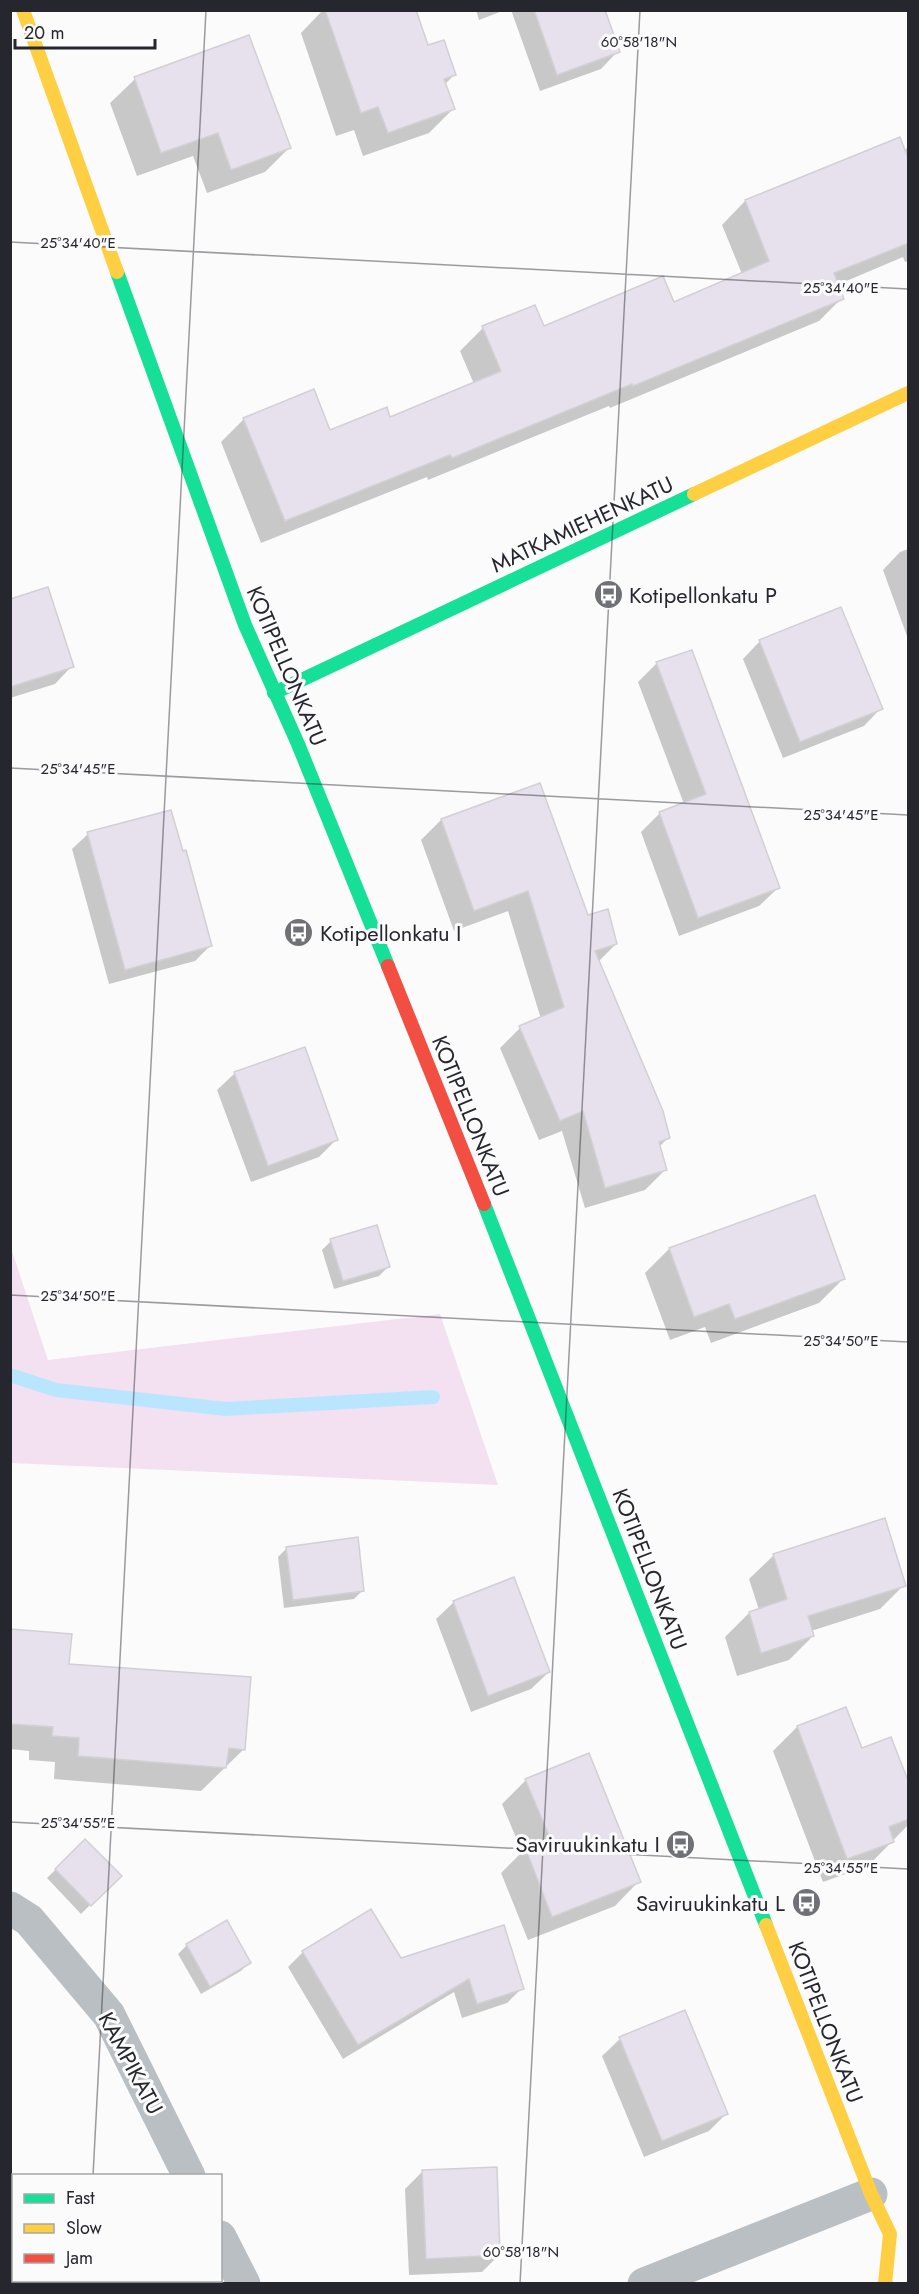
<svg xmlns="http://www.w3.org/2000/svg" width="919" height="2294" font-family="Jost,sans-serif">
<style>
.green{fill:#f3e1f1}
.shadow{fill:#0003}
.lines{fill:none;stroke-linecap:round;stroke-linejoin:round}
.stream{stroke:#b9e6fe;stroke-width:14}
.building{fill:#e6e1ec;stroke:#d2d0d4;stroke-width:1.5}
.street{stroke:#babfc4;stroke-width:33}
.fast{stroke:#16e098;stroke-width:14}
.slow{stroke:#ffcf43;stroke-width:14}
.jam{stroke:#f24e42;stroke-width:14}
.ticks{fill:none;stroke:#25262e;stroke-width:1.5;stroke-opacity:0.45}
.labels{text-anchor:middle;stroke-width:6;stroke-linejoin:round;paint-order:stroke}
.street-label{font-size:22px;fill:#25262e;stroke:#fbfbfb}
.poi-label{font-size:22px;fill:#25262e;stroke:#fbfbfb;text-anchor:start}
.ticks-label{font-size:15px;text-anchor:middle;fill:#25262e;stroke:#fbfbfb;stroke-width:6;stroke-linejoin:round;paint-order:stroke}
</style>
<rect width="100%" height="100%" fill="#fbfbfb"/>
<polygon class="green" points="11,1248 48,1360 440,1314 498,1485 11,1463"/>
<g class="shadow">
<polygon points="323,10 399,10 427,47 455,74 445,84 453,109 429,133 363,156 354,130 336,136 301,33"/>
<polygon points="476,10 505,10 479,20"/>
<polygon points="511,10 603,10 618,51 601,69 540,91"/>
<polygon points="135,79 289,148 265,172 207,193 193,156 137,176 110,103"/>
<polygon points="899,139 903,150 908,148 908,261 905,262 903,257 837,285 842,298 819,321 610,408 609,406 428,480 427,477 261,543 221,442 244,419 329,432 389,418 474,384 460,351 483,328 543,328 673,304 742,274 722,225 745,201"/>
<polygon points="908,549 908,639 883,570 900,552"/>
<polygon points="10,600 72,666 55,684 10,698"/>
<polygon points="760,641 881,708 864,726 783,758 743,659"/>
<polygon points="657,663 779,887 759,906 679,936 641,832 660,813 684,804 638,682"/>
<polygon points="441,820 587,917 616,944 598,962 669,1137 659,1147 666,1169 645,1190 585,1208 562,1131 539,1140 500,1048 520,1028 541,1019 508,911 454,931 421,840"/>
<polygon points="88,834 211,945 195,961 109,984 72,849"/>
<polygon points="235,1073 336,1140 319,1157 251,1182 217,1090"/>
<polygon points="331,1241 388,1267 379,1276 334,1289 322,1250"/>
<polygon points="669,1249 843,1279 819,1303 711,1343 705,1327 670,1340 645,1273"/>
<polygon points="287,1548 363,1590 354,1599 284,1608 278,1557"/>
<polygon points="774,1555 904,1585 880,1609 811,1631 813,1636 789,1660 737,1676 725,1637 749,1613 759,1610 749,1579"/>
<polygon points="454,1602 549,1672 531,1689 471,1712 436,1619"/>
<polygon points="10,1630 67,1665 244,1749 201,1791 54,1779 55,1762 29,1760 29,1751 10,1749"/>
<polygon points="845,1709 861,1750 908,1787 908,1825 868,1866 823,1882 773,1751 797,1727"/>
<polygon points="526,1780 639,1881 615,1906 528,1940 501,1873 522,1852 502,1804"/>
<polygon points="85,1841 119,1876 81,1914 47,1878"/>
<polygon points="371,1911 400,1960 522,1988 507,2003 462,2018 454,1992 343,2059 288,1967 303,1952"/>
<polygon points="187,1945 249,1963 241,1971 201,1994 178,1954"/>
<polygon points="684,2012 726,2114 709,2131 644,2157 602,2056 620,2039"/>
<polygon points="423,2171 499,2255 482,2272 409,2275 405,2189"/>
</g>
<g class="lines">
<polyline class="stream" points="10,1375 56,1390 226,1409 433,1397"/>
</g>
<g class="building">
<polygon points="325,10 416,10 428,45 444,40 456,75 444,79 455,109 388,133 378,107 361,113"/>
<polygon points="534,10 605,10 620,52 557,75"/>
<polygon points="249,35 291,148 231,170 218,133 161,153 134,77"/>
<polygon points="900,137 909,161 909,243 834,273 844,299 633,386 632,384 452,458 450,455 285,521 243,418 314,389 330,430 387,407 390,417 501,371 482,326 535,305 544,326 663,276 674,302 769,261 745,200"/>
<polygon points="48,587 74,667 10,687 10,599"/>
<polygon points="841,607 883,709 800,742 759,640"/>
<polygon points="692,650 780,888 698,918 659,812 706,794 656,662"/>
<polygon points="540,783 588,915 608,909 617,944 595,951 663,1111 670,1138 659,1142 667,1170 605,1188 583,1111 560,1121 519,1026 564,1007 528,891 474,911 441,819"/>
<polygon points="171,810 183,851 186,850 212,946 125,970 87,832"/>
<polygon points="305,1047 338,1140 268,1166 234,1072"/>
<polygon points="815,1195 845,1279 735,1319 729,1304 694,1317 669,1248"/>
<polygon points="377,1225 390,1267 343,1281 330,1239"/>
<polygon points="885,1518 906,1586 808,1616 814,1636 761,1653 749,1612 787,1599 773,1554"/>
<polygon points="358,1537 364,1591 293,1600 286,1547"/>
<polygon points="514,1577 550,1672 488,1696 453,1601"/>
<polygon points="10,1629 72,1634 69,1664 251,1677 245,1750 229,1748 226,1768 78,1756 79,1738 52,1736 53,1727 10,1724"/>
<polygon points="846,1707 862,1748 891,1737 909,1783 909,1819 889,1827 894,1842 847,1859 797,1726"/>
<polygon points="589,1753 641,1882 552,1917 525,1847 550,1838 525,1779"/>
<polygon points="85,1839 122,1876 91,1906 55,1869"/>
<polygon points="371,1909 401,1958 504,1925 524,1989 477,2004 469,1979 358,2045 302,1951"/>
<polygon points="227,1920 251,1963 210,1987 186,1944"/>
<polygon points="685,2010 728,2114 662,2141 619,2037"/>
<polygon points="497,2167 500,2255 426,2259 422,2170"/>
</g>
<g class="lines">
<g class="street">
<polyline points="10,1908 29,1920 109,2015 189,2176"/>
<polyline points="220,2237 244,2284"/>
<polyline points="644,2284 871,2194"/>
</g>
<g class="fast">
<polyline points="117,272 245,625 298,744 388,966"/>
<polyline points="274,693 694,494"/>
<polyline points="484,1204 766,1925"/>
</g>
<g class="slow">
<polyline points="23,10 117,272"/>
<polyline points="694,494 908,393"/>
<polyline points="766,1925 871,2194 890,2234 885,2284"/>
</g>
<polyline class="jam" points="388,966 484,1204"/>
</g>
<path class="ticks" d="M10,242l898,47M10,768l898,47M10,1295l898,47M10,1822l898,47M93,2176l113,-2166M87,2284v-4M520,2284l120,-2274"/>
<defs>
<symbol id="bus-disc" viewBox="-11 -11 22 22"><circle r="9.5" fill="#707176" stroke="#fbfbfb"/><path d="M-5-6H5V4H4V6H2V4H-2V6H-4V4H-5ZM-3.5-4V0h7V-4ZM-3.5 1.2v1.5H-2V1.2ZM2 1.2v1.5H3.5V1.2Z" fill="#fff"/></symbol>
</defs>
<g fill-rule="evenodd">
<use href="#bus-disc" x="592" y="578" width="33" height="33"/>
<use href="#bus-disc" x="282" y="916" width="33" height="33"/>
<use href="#bus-disc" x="664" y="1828" width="33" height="33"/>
<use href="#bus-disc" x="790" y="1886" width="33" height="33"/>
</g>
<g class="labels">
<g class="street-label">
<text transform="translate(582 524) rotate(-25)" y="8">MATKAMIEHENKATU</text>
<text transform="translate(287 666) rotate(67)" y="8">KOTIPELLONKATU</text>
<text transform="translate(471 1116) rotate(68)" y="8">KOTIPELLONKATU</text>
<text transform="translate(650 1569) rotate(69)" y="8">KOTIPELLONKATU</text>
<text transform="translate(826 2022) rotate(69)" y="8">KOTIPELLONKATU</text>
<text transform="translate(131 2063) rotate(62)" y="8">KAMPIKATU</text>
</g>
<g class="poi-label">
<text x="629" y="603">Kotipellonkatu P</text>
<text x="320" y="941">Kotipellonkatu I</text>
<text x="660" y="1852" text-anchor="end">Saviruukinkatu I</text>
<text x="785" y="1911" text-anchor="end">Saviruukinkatu L</text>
</g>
</g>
<g class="ticks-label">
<text x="639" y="47">60°58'18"N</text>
<text x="78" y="248">25°34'40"E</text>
<text x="841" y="293">25°34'40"E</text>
<text x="78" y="774">25°34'45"E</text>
<text x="841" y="820">25°34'45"E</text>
<text x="78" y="1301">25°34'50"E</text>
<text x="841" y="1346">25°34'50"E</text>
<text x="78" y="1828">25°34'55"E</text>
<text x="841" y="1873">25°34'55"E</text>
<text x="521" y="2257">60°58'18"N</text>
</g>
<rect width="919" height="2294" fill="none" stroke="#25262e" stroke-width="24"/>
<rect x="12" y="2174" width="210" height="108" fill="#fbfbfb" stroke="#a5a6a9" stroke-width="1.5"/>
<rect x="24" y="2194" width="30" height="9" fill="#16e098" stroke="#a5a6a9" stroke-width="1.5"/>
<text x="66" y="2204" font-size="18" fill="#25262e">Fast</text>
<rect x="24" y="2224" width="30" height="9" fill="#ffcf43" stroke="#a5a6a9" stroke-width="1.5"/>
<text x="66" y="2234" font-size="18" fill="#25262e">Slow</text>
<rect x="24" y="2254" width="30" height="9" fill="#f24e42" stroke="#a5a6a9" stroke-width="1.5"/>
<text x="66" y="2264" font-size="18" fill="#25262e">Jam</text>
<path d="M15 39v9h140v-9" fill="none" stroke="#25262e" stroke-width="3"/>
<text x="24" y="39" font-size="18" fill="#25262e" stroke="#fbfbfb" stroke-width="4.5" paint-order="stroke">20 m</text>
</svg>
